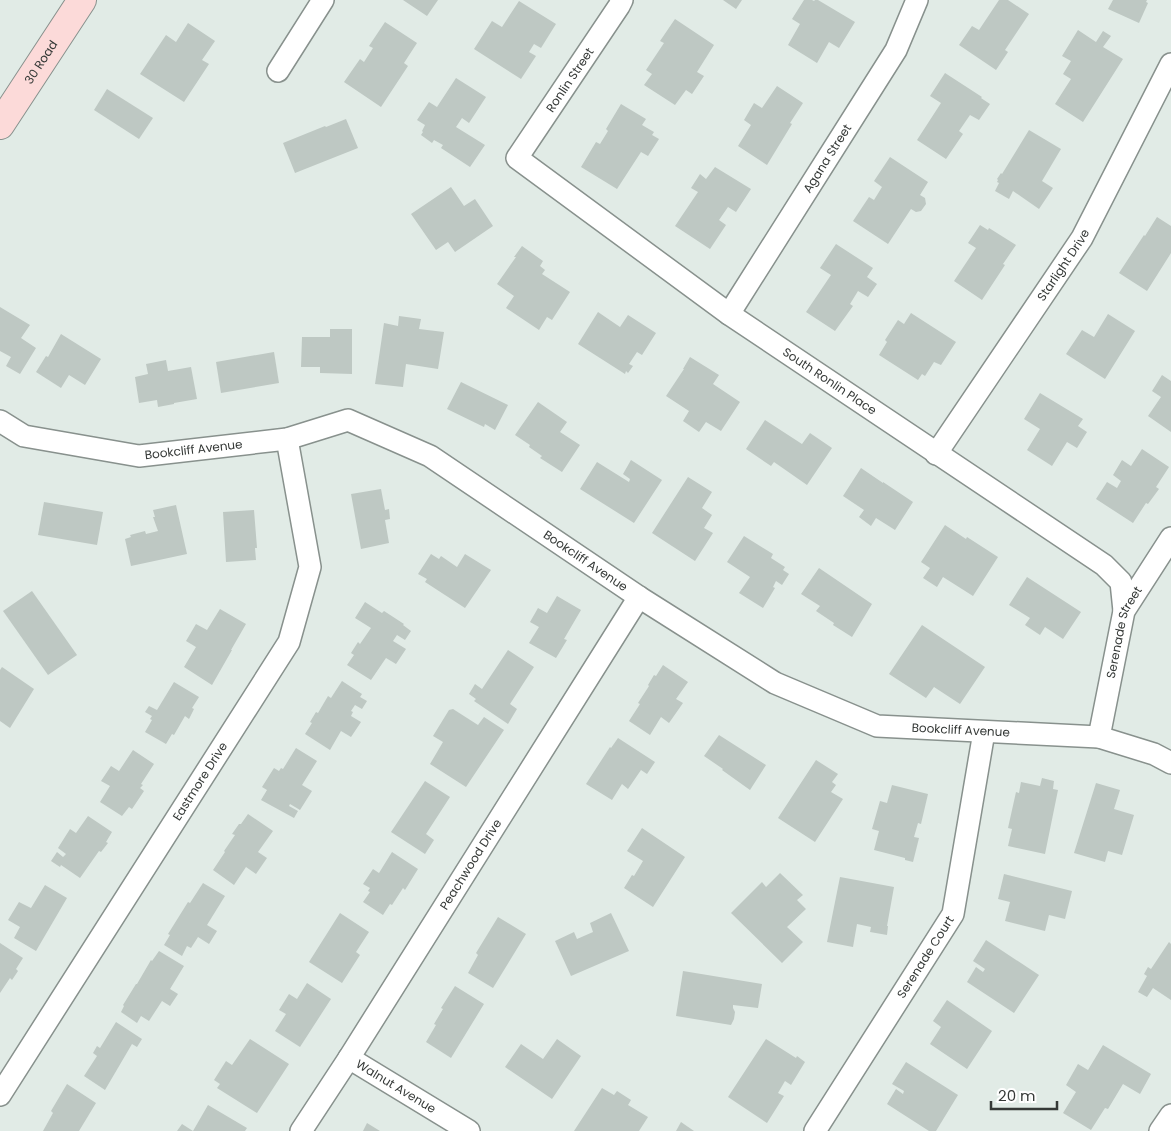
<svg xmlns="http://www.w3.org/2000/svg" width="1171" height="1131" font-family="Poppins,sans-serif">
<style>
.building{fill:#bec8c3}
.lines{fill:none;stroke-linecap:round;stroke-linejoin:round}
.minor-casing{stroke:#88918d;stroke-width:24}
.secondary-casing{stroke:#88918d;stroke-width:30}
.minor{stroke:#fff;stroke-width:21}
.secondary{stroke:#fcdad9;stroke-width:28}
.labels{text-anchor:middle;stroke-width:4.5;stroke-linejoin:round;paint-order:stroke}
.street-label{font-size:12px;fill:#353937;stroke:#fff}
</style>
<rect width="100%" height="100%" fill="#e1ebe6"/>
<g class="building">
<polygon points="403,0 438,0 427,16"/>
<polygon points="723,0 742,0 736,9"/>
<polygon points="804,0 812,0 814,1 815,0 818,0 855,22 839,48 829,42 817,63 788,45 800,24 792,19"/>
<polygon points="999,0 1008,0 1029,14 1005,50 1008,52 996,70 959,45 972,26 979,30"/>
<polygon points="1113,0 1147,0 1146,2 1148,3 1139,23 1108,9"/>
<polygon points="519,1 556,24 541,48 534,44 529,52 536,56 521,79 474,49 492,21 502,27"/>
<polygon points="675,19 714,45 697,72 704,76 692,94 686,90 675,105 644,85 652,74 646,70 664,43 660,41"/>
<polygon points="385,22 417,43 404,63 408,66 381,107 344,82 360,59 364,62 373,48 369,46"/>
<polygon points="188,23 215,41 202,60 209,64 184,102 140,74 166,35 176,42"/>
<polygon points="1078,30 1096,42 1103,31 1111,36 1103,47 1123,59 1083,122 1055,104 1071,79 1063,74 1071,61 1062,56"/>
<polygon points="945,73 982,97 981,98 990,104 979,120 970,115 959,131 963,134 946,159 917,140 941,103 930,96"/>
<polygon points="456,78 486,97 469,123 462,118 456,127 485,145 470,167 441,148 443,145 434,140 432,143 421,135 423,132 422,131 425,125 417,120 429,102 437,107"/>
<polygon points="777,86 803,103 790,123 792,124 767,165 738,146 751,125 744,120 754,103 762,108"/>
<polygon points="107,89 153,118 139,139 94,110"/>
<polygon points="621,104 646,119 642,125 654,132 652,135 659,139 648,156 641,152 617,189 581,167 596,142 600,144 608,131 606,129"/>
<polygon points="346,119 358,148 295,173 283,143 325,126 326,127"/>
<polygon points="1029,130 1061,149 1042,181 1053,188 1039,209 1013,191 1009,199 995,191 999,183 997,182 998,180 997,179 1001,173 1002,174"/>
<polygon points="890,157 928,182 920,195 925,198 926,204 921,211 916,212 911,209 888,244 853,221 869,197 874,200 882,187 874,181"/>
<polygon points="715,167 751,189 736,212 728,207 719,220 726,225 710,249 675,226 698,192 691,188 700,174 706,179"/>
<polygon points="451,187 464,206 475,199 493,226 455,252 448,242 436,250 411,214"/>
<polygon points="1157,217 1171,226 1171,253 1147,291 1119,273 1144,235 1145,236"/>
<polygon points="980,225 988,230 989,228 1016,245 1003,264 1005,265 982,300 954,281 976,248 968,243"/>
<polygon points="836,244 873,268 867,277 877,284 868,297 858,291 850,304 853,306 835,331 806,312 831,275 820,268"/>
<polygon points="522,246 543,261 540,266 545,270 542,274 570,292 552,320 547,317 539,330 506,308 514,296 497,284 516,257 514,257"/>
<polygon points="0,307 30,325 21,338 36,348 20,374 6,366 11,357 0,351"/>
<polygon points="598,312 620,327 628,315 656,333 642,355 637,352 629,364 633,366 628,373 626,371 625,374 578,344"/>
<polygon points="911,313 956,342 941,365 934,362 925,376 922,374 918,380 879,355 887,342 885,340 898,320 904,324"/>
<polygon points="1108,314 1135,331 1105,379 1066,354 1082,330 1094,337"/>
<polygon points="399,316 421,319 419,329 444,332 438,369 406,364 403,387 375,384 384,323 398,326"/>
<polygon points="330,329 352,329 352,374 320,373 320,367 301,367 302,337 330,337"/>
<polygon points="61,334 101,359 85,385 69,375 61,388 36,372 46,356 48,357"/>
<polygon points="274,352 279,383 221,393 216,362"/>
<polygon points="690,357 719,375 713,384 740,402 721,431 706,422 699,432 683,421 689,411 666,396 684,369 683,369"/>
<polygon points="166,360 168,371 191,367 197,399 174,403 174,404 158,407 157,400 139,403 135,377 148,374 146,364"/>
<polygon points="1162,375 1171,381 1171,432 1148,416 1161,397 1152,391"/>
<polygon points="461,382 508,405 495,430 485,424 484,427 447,409"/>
<polygon points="1040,393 1083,419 1078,426 1087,432 1077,448 1067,442 1052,466 1027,450 1040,429 1024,419"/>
<polygon points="538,402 567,422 560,432 580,445 562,472 540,458 542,456 529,447 530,445 515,435"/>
<polygon points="765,420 802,444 810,433 832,448 807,485 774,462 771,466 746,449"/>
<polygon points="1142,449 1169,467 1156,487 1159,489 1148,504 1146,503 1133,523 1096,499 1107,482 1117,488 1121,481 1113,475 1122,460 1131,466"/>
<polygon points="631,460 662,480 634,523 580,489 597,462 629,482 630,479 623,474"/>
<polygon points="861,468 883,483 883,482 913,502 895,530 876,518 871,526 859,517 864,510 843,496"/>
<polygon points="688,477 712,492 702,508 712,515 704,528 713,533 695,561 652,533"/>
<polygon points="381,489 385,510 389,509 390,519 385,520 389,543 361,549 351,494"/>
<polygon points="44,502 103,512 97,545 38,535"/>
<polygon points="176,505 187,554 131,566 125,539 131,537 130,535 145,531 146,534 158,531 153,517 155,517 153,510"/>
<polygon points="254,510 257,548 255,548 256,560 226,562 223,512"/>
<polygon points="945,525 966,539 967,537 998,557 973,596 943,577 937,587 923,578 930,568 921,562"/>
<polygon points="744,536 773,554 771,558 785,567 783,570 789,574 782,585 776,581 773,587 775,588 763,608 739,593 750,577 727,562"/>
<polygon points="431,554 439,559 441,556 457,567 465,554 491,570 465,608 425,582 427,579 418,574"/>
<polygon points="819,568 872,604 852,637 833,625 834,623 816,611 820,606 801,594"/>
<polygon points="1027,577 1081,612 1063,639 1045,627 1040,635 1025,625 1030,618 1009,605"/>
<polygon points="32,591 77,655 48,675 3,611"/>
<polygon points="557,596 581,610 564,639 567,640 556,658 529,643 539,627 530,622 538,608 547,613"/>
<polygon points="365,602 382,613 384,611 404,624 403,625 411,631 405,640 397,635 393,641 406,649 396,664 386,658 371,680 347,665 354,655 351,653 358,642 360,644 371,628 355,618"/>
<polygon points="220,609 246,624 231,650 232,650 212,685 184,667 196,647 186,641 196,624 207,630"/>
<polygon points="922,625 985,667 960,704 934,687 926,698 889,674"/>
<polygon points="508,650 534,667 510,704 517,709 508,724 474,701 476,699 469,694 475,684 482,689"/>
<polygon points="663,665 688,682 676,699 683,703 669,723 661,717 650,735 629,721 640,704 638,703 649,686 648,685 654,675 656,676"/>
<polygon points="2,667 34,689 10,728 0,721 0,670"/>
<polygon points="342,681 362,694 360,697 367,701 362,709 355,705 351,711 353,712 351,716 361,722 351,737 341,731 330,750 305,734 312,723 310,722 316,712 318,713 328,696 331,698"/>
<polygon points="174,682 199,697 192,708 194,709 189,719 185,716 174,735 172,734 166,744 145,732 152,720 150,719 152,716 145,712 149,706 157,710"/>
<polygon points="453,709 478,725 484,717 504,730 466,787 430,764 443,742 433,736 449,710"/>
<polygon points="719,735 766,765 750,790 722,770 723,769 704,756"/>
<polygon points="618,738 655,762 647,774 641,770 628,789 622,784 612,800 586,784 610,747 611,748"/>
<polygon points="296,748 317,761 302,785 312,791 300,810 290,804 289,806 298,811 294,818 261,800 267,790 262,787 274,768 279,771 281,768 283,769"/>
<polygon points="133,750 154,764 141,784 143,785 140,788 144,791 132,809 129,807 122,816 100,802 110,786 101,781 111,766 119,771"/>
<polygon points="816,760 838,774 832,782 836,785 831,792 843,799 815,842 778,818"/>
<polygon points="1042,778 1054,781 1053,789 1058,790 1045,854 1008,846 1012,829 1008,828 1016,792 1019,793 1021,782 1040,786"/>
<polygon points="425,781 450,797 426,834 434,840 425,854 391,832"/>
<polygon points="1096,783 1120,790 1114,809 1134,815 1122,855 1108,851 1105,862 1074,853"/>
<polygon points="892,785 928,794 921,824 918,823 914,837 919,838 913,862 905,860 905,858 874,850 879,831 872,829 880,801 887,803"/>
<polygon points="248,814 273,831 258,852 267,858 256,874 246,867 234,885 213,870 225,852 224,851 235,835 232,834 239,824 241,824"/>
<polygon points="88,816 112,832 106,842 108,843 101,852 99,851 80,878 61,865 60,867 51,861 57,852 63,857 66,854 58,848 70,829 76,833"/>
<polygon points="642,828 685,857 653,907 624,888 632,875 634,876 643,861 627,851"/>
<polygon points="392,852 418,869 405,890 403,888 392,905 390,904 383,915 363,902 370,892 368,891 370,888 363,884 373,869 379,873"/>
<polygon points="780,873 803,895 797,900 806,909 787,927 803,942 782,963 731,913 762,882 766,887"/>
<polygon points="1004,874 1072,891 1065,919 1049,915 1045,931 1005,921 1010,902 998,899"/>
<polygon points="840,877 894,887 887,926 888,926 887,935 870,932 871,927 857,924 853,947 827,942"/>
<polygon points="203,883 225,896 207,925 217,931 209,944 198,937 191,948 187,946 182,956 164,945 170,935 168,934 188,902 190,903"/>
<polygon points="45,885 67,898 36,951 14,938 20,927 8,920 19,902 31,908"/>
<polygon points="340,913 369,932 356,952 360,955 342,983 309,962"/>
<polygon points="611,913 629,951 571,976 555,941 574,932 577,939 593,932 590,923"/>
<polygon points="498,917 526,934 493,988 468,973 478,955 476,953"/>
<polygon points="986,940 1039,975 1014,1013 967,982 976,967 983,972 985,969 973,961"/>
<polygon points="1169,942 1171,944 1171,1000 1153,988 1147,997 1138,992 1147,976 1144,974 1148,967 1151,969"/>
<polygon points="0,943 23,958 16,969 18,971 12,980 10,978 0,993"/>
<polygon points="159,951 184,966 170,989 178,994 170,1006 162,1001 149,1021 141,1016 137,1023 121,1012 124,1006 123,1005 136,984 137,984 151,960 152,961"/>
<polygon points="683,971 762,984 758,1008 733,1005 733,1008 735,1012 734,1019 731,1025 676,1016"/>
<polygon points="307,983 331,999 300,1047 275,1031 286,1014 279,1010 289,994 297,999"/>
<polygon points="455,986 484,1004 451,1058 426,1042 436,1025 434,1024 443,1009 441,1008"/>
<polygon points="947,1000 992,1031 967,1069 930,1044 941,1027 933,1021"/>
<polygon points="116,1022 142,1039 137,1047 132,1044 105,1090 84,1076 97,1056 93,1053 97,1046 100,1048"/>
<polygon points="250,1039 289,1064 257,1113 217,1088 220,1084 214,1080 226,1061 232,1065"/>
<polygon points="557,1039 581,1056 552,1099 505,1067 521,1044 543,1059"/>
<polygon points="766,1039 796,1058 797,1056 805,1062 791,1085 785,1081 778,1093 784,1096 767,1123 728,1097"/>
<polygon points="1103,1045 1151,1074 1140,1094 1123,1084 1108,1109 1105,1108 1091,1130 1063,1113 1076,1092 1066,1085 1078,1064 1088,1070"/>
<polygon points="906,1062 958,1095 936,1131 929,1131 887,1104 896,1089 903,1094 904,1091 892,1084"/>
<polygon points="67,1084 96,1103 79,1131 43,1131 53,1113 51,1111"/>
<polygon points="602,1088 614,1095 617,1091 631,1100 628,1105 648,1117 639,1131 574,1131"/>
<polygon points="208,1105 247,1128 245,1131 177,1131 182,1124 193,1131"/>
<polygon points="681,1122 694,1131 676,1131"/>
<polygon points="367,1123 380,1131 363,1131"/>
</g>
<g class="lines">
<defs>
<g id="minor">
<path id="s1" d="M622,0l-3,6 -102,152 212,156 375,251 17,17 3,29"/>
<polyline points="278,71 323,0"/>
<path id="s2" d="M729,314l167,-264 21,-50"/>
<path id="s3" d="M0,421l24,15 115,20 148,-17 61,-19 82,36 209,141 136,86 102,43 222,11 55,17 17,9"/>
<path id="s4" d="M936,454l146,-216 89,-174"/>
<path id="s5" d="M1099,737l25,-126 47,-73"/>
<path id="s6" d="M349,1058l120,73"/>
<path id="s7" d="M0,1095l289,-453 21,-75 -23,-128"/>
<path id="s8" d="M301,1131l48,-73 290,-461"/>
<path id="s9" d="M815,1131l138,-217 31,-182"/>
<polyline points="1160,1131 1171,1115"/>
</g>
<g id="secondary">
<path id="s10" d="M0,125l82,-125"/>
</g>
</defs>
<use href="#minor" class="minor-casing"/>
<use href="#secondary" class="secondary-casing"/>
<use href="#minor" class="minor"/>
<use href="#secondary" class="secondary"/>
</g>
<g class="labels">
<g class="street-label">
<text dy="4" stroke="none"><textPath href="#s10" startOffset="75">30 Road</textPath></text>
<text transform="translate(570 80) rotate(-56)" y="4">Ronlin Street</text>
<text dy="4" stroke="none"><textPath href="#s2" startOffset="184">Agana Street</textPath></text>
<text dy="4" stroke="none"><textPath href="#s4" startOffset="228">Starlight Drive</textPath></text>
<text dy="4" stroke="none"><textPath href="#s1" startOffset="574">South Ronlin Place</textPath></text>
<text dy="4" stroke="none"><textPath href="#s3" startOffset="200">Bookcliff Avenue</textPath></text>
<text dy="4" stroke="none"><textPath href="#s3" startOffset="635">Bookcliff Avenue</textPath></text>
<text dy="4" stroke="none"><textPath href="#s5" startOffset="108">Serenade Street</textPath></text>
<text dy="4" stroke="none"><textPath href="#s3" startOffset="1055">Bookcliff Avenue</textPath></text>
<text dy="4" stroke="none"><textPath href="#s7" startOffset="372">Eastmore Drive</textPath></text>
<text dy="4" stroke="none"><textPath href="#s8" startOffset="316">Peachwood Drive</textPath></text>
<text dy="4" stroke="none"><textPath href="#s9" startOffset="206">Serenade Court</textPath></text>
<text dy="4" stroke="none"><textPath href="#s6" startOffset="55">Walnut Avenue</textPath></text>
</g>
</g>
<path d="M991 1101v8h66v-8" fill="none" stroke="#353937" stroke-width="2.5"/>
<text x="998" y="1101" font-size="15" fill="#353937" stroke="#ffffff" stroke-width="4" paint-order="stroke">20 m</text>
</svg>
